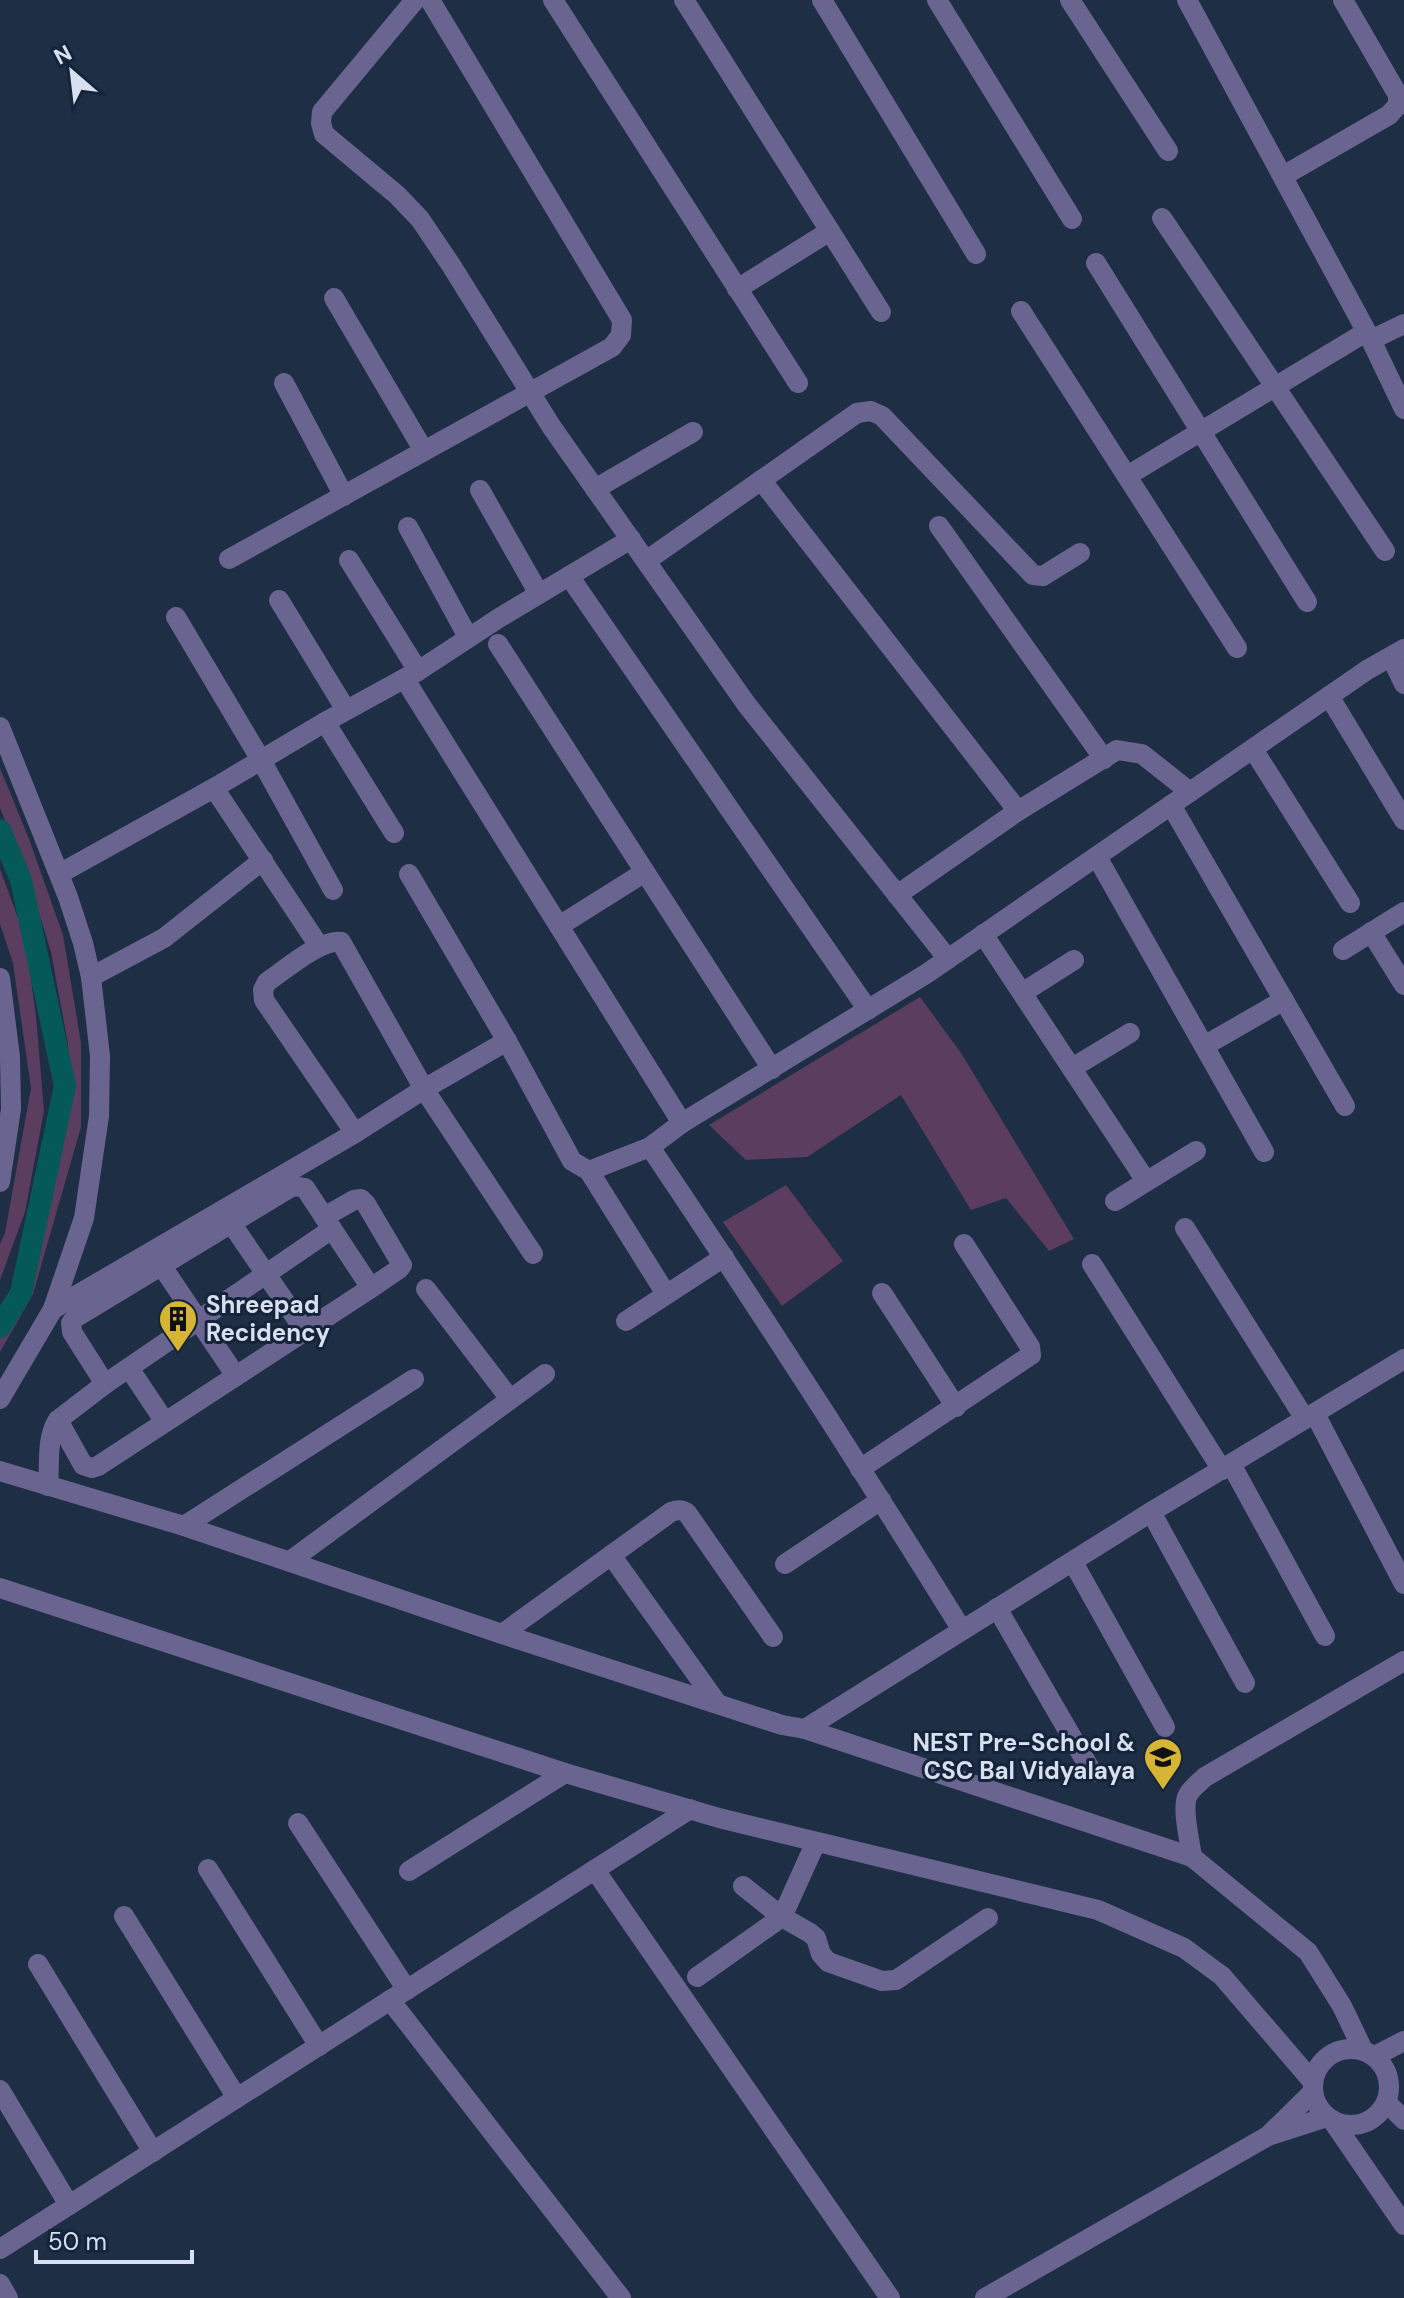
<svg xmlns="http://www.w3.org/2000/svg" width="1404" height="2298" font-family="'DM Sans',sans-serif">
<style>
.green{fill:#5b3d5f}
.lines{fill:none;stroke-linecap:round;stroke-linejoin:round}
.canal{stroke:#055a58;stroke-width:22}
.minor{stroke:#6a6590;stroke-width:20}
.tertiary{stroke:#6a6590;stroke-width:20}
.labels{text-anchor:middle;stroke-width:6;stroke-linejoin:round;paint-order:stroke}
.poi-label{font-size:24px;font-weight:bold;fill:#d6e0ef;stroke:#15243a;text-anchor:start}
</style>
<rect width="100%" height="100%" fill="#1e2e45"/>
<g class="green">
<polygon points="0,768 29,839 63,935 81,1043 81,1127 33,1294 0,1352 0,1338 27,1290 70,1097 68,1044 51,952 28,877 0,808"/>
<polygon points="0,869 25,937 36,1016 44,1111 25,1212 0,1280 0,1244 5,1233 31,1088 13,963 0,924"/>
<polygon points="920,997 961,1053 1074,1239 1049,1251 1006,1198 971,1210 901,1095 807,1157 746,1160 709,1125"/>
<polygon points="786,1185 843,1261 782,1306 723,1222"/>
</g>
<g class="lines">
<polyline class="canal" points="0,830 21,880 65,1086 21,1293 0,1327"/>
<g class="minor">
<polyline points="415,0 322,112 321,123 324,134 397,195 420,219 451,265 551,426 747,705 948,959"/>
<polyline points="553,0 798,383"/>
<polyline points="684,0 881,312"/>
<polyline points="822,0 976,254"/>
<polyline points="937,0 1072,219"/>
<polyline points="1070,0 1168,151"/>
<polyline points="1283,176 1389,115 1398,105 1398,95 1343,0"/>
<polyline points="1162,218 1385,551"/>
<polyline points="1096,263 1307,602"/>
<polyline points="737,289 830,231"/>
<polyline points="334,298 424,451"/>
<polyline points="1021,311 1237,648"/>
<polyline points="1371,340 1404,324"/>
<polyline points="284,383 344,496"/>
<polyline points="1127,476 1366,332"/>
<polyline points="761,480 1018,811"/>
<polyline points="595,489 693,432"/>
<polyline points="480,490 539,594"/>
<polyline points="939,526 1104,759"/>
<polyline points="408,527 468,637"/>
<polyline points="229,559 612,347 621,335 622,320 430,0"/>
<polyline points="349,560 418,671"/>
<polyline points="646,561 857,413 871,411 882,416 1033,575 1043,576 1080,553"/>
<polyline points="569,576 868,1010"/>
<polyline points="279,600 346,710"/>
<polyline points="176,617 261,760 333,890"/>
<polyline points="498,644 772,1069"/>
<polyline points="1391,657 1404,684"/>
<polyline points="409,686 682,1123"/>
<polyline points="1329,696 1404,820"/>
<polyline points="325,722 394,833"/>
<polyline points="1253,749 1350,903"/>
<polyline points="214,788 319,946"/>
<polyline points="1171,805 1345,1106"/>
<polyline points="1097,857 1264,1152"/>
<polyline points="59,874 214,788 325,722 418,671 499,618 631,539"/>
<polyline points="409,874 507,1041 572,1161 589,1171 650,1147"/>
<polyline points="897,895 1018,811 1117,750 1142,754 1190,792"/>
<polyline points="559,926 645,872"/>
<polyline points="1371,932 1404,985"/>
<polyline points="983,934 1146,1181"/>
<polyline points="1343,950 1404,912"/>
<polyline points="91,977 164,938 263,860"/>
<polyline points="1022,993 1074,960"/>
<polyline points="1204,1046 1284,1000"/>
<polyline points="1072,1068 1130,1033"/>
<path d="M355,1133l-91,-133 -1,-10 4,-8c18,-12 53,-43 74,-40l83,147 109,165"/>
<polyline points="589,1171 666,1294"/>
<polyline points="1115,1201 1196,1151"/>
<polyline points="231,1223 305,1331"/>
<polyline points="1185,1228 1305,1419"/>
<polyline points="1092,1264 1222,1470"/>
<polyline points="161,1265 236,1376"/>
<polyline points="426,1289 510,1399"/>
<polyline points="882,1293 956,1407"/>
<polyline points="53,1309 355,1133 424,1089 507,1041"/>
<polyline points="626,1321 724,1257"/>
<polyline points="129,1368 165,1422"/>
<polyline points="105,1384 72,1332 71,1323 75,1318 293,1186 305,1188 371,1288"/>
<polyline points="1315,1414 1404,1584"/>
<polyline points="58,1420 83,1465 92,1468 98,1466 371,1288 399,1269 402,1265 366,1204 361,1199 354,1200 324,1217"/>
<polyline points="1231,1464 1325,1636"/>
<polyline points="860,1469 1031,1355 1030,1347 964,1244"/>
<path d="M48,1486c2,-21 -2,-49 10,-66l47,-36 227,-155"/>
<polyline points="1151,1512 1245,1683"/>
<polyline points="184,1526 414,1379"/>
<polyline points="611,1555 717,1703"/>
<polyline points="290,1561 545,1374"/>
<polyline points="1073,1562 1165,1727"/>
<polyline points="785,1564 881,1500"/>
<polyline points="997,1608 1092,1772"/>
<path d="M502,1634l169,-122c6,-2 10,-3 16,1l86,124"/>
<polyline points="298,1823 407,1990"/>
<path d="M1192,1857c-2,-15 -10,-47 -5,-60 3,-8 12,-14 18,-20l199,-116"/>
<polyline points="208,1869 319,2046"/>
<polyline points="595,1870 890,2298"/>
<polyline points="409,1871 565,1773"/>
<polyline points="743,1886 782,1917 810,1933 816,1938 821,1954 828,1962 882,1981 896,1980 988,1918"/>
<polyline points="124,1916 237,2098"/>
<polyline points="38,1964 153,2152"/>
<polyline points="697,1977 782,1917 816,1842"/>
<polyline points="390,2000 621,2298"/>
<polyline points="0,2090 69,2205"/>
<polyline points="0,2249 690,1809"/>
<polyline points="0,2284 8,2298"/>
</g>
<g class="tertiary">
<polyline points="1187,0 1371,340 1404,409"/>
<polyline points="0,727 68,897 83,943 91,977 100,1056 99,1116 84,1218 53,1309 0,1399"/>
<polyline points="0,978 10,1057 11,1109 0,1182"/>
<polyline points="0,1471 184,1526 502,1634 782,1725 805,1729 1192,1857 1308,1952 1342,2006 1363,2050"/>
<polyline points="0,1588 565,1773 719,1818 1098,1910 1184,1948 1222,1976 1313,2082"/>
<path d="M962,1630c-101,-163 -205,-324 -312,-483l32,-24 244,-149 441,-304 37,-21"/>
<polyline points="805,1729 1151,1512 1404,1359"/>
<circle cx="1351" cy="2087" r="38"/>
<polyline points="1375,2056 1404,2041"/>
<polyline points="1386,2102 1404,2120"/>
<polyline points="1332,2120 1404,2225"/>
<polyline points="1271,2133 1313,2092"/>
<polyline points="985,2298 1268,2136 1327,2117"/>
</g>
</g>
<defs>
<symbol id="building-pin" viewBox="-11 -11 22 30"><path d="M0 17L-7.5 6A9.5 9.5 0 1 1 7.5 6Z" fill="#d6b534" stroke="#15243a"/><path d="M-4-6H4V6H1V3H-1V6H-4ZM-2.5-4.3h1.7v1.8h-1.7ZM.8-4.3h1.7v1.8H.8ZM-2.5-1h1.7V.8h-1.7ZM.8-1h1.7V.8H.8Z" fill="#111"/></symbol>
<symbol id="school-pin" viewBox="-11 -11 22 30"><path d="M0 17L-7.5 6A9.5 9.5 0 1 1 7.5 6Z" fill="#d6b534" stroke="#15243a"/><path d="M0-5L7-2L0 1L-7-2ZM-4 1L0 2.5L4 1V4Q0 6-4 4Z" fill="#111"/></symbol>
</defs>
<g fill-rule="evenodd">
<use href="#building-pin" x="156" y="1297" width="44" height="60"/>
<use href="#school-pin" x="1141" y="1735" width="44" height="60"/>
</g>
<g class="labels">
<g class="poi-label">
<text x="206" y="1313">Shreepad<tspan x="206" dy="28">Recidency</tspan></text>
<text x="1135" y="1751" text-anchor="end">NEST Pre-School &amp;<tspan x="1135" dy="28">CSC Bal Vidyalaya</tspan></text>
</g>
</g>
<g transform="translate(72 72) rotate(332)" stroke="#15243a" stroke-width="6" paint-order="stroke">
<path d="M0-6L14 30L0 20L-14 30Z" fill="#d6e0ef"/>
<text y="-12" font-size="22" font-weight="bold" text-anchor="middle" fill="#d6e0ef">N</text>
</g>
<path d="M36 2250v12h156v-12" fill="none" stroke="#d6e0ef" stroke-width="4"/>
<text x="48" y="2250" font-size="24" fill="#d6e0ef" stroke="#15243a" stroke-width="6" paint-order="stroke">50 m</text>
</svg>
